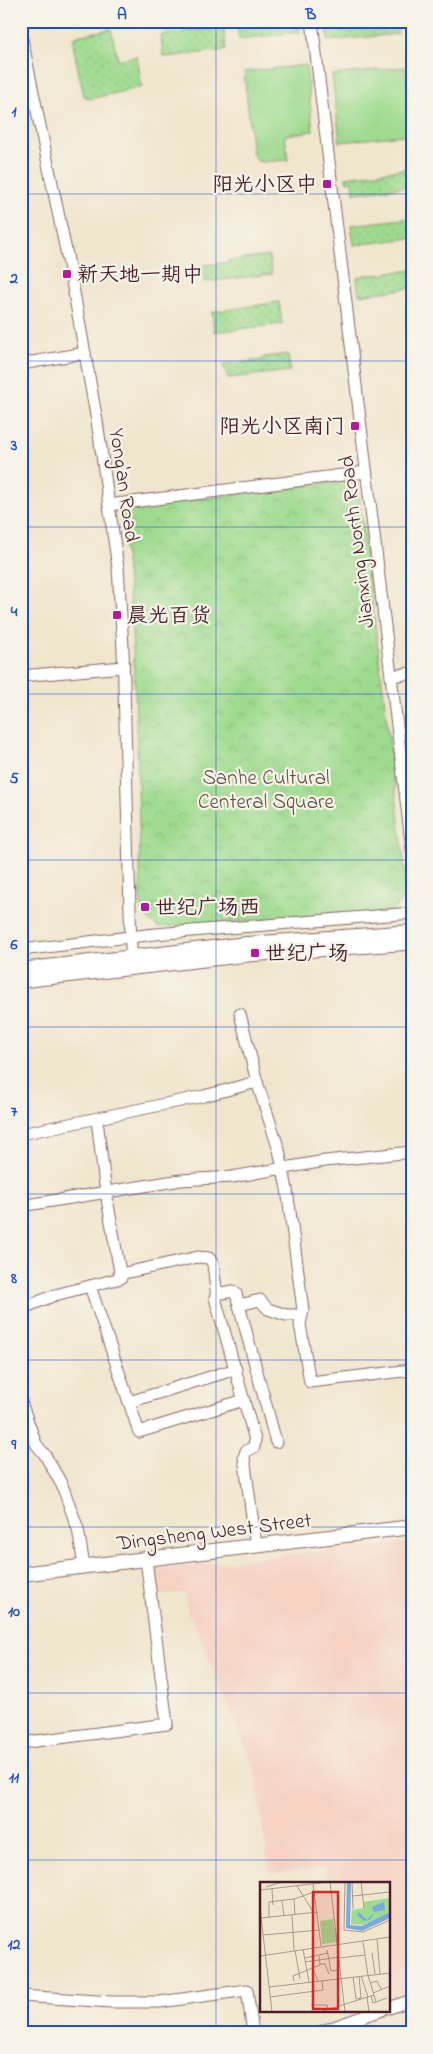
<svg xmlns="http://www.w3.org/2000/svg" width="433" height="2054" font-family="'Indie Flower','LXGW WenKai TC',sans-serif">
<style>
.built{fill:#f5d2c2}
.grass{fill:url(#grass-dots);stroke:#747d5d}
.park{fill:url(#park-crowns);stroke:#747d5d}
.garden{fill:#9fdb8f;stroke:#747d5d}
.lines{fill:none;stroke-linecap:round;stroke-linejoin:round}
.minor-casing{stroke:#846564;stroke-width:13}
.major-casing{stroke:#846564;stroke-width:16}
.highway-casing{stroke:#846564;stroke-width:18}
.minor{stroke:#fff;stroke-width:11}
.major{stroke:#fff;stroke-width:14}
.highway{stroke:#fff;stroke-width:16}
.grid{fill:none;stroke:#1d4ed8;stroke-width:1;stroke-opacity:0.55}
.poi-dot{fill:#b5179e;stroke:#f7f3e8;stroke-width:2}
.labels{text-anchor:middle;stroke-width:4.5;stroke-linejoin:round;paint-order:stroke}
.poi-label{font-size:21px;fill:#4a1f2b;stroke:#f7f3e8;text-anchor:start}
.street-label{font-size:21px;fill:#4a1f2b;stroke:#f7f3e8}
.park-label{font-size:21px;fill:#5f4e44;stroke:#f7f3e8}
.inset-road{fill:none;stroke:#ae968c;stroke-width:1}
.view{fill:#d62828;fill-opacity:0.15;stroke:#d62828;stroke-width:2.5}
.inset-edge{fill:none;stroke:#4a1f2b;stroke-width:2.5}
.neatline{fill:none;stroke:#1d4ed8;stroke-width:2}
.grid-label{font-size:16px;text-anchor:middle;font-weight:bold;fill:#1d4ed8}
</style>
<defs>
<pattern id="grass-dots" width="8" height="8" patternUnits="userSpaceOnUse" patternTransform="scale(1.25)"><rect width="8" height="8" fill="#9fdb8f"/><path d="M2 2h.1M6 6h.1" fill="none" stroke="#8abc7c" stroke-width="1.8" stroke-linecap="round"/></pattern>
<pattern id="park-crowns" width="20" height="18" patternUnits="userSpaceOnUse" patternTransform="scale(1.25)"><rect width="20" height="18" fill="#9fdb8f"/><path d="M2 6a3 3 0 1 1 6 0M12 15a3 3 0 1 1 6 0" fill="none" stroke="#8abc7c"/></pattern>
</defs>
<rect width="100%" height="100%" fill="#f7f3e8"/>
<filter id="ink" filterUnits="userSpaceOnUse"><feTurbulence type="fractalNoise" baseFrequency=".02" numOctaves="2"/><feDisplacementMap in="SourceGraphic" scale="10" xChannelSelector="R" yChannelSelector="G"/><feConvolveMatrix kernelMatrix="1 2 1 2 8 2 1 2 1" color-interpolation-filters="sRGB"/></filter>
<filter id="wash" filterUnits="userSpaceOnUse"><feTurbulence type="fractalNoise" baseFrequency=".0096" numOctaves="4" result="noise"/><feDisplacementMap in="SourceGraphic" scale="20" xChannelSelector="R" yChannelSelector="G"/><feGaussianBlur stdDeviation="1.12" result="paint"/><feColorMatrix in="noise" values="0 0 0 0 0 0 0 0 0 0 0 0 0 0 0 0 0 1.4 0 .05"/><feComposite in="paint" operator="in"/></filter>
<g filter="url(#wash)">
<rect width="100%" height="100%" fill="#f0e6cd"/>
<polygon class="built" points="412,1541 412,1994 389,2002 389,1883 327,1883 325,1867 270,1874 254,1769 191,1616 188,1617 184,1593 154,1596 151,1570"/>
<g class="grass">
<polygon points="241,21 299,21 300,32 239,39 237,23"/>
<polygon points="363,21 397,21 398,34 328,41 327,25"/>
<polygon points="220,27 224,28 226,50 166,57 163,56 161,35"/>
<polygon points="111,29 118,60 137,56 142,87 90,99 84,96 73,45 74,39 76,36"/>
<polygon points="412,168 412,186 354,193 353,181 347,182 346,177"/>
<polygon points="412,218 412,238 354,245 351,225"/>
<polygon points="269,256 272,274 204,282 202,266 204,265 225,263 229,261"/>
<polygon points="412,269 412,288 359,295 357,278 365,275 387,274 388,272 409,271"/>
<polygon points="279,302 282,324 214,332 212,312"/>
<polygon points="288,354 290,371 228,378 223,364 263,360 264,357"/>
</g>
<path class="park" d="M350,480l8,5 49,400c-3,11 -7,20 -16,27l-233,15c-10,-7 -14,-12 -17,-24 -4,-127 -3,-255 -20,-382l7,-13z"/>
<g class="garden">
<polygon points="306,65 313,131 285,135 288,160 262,162 257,161 253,154 244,72"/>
<polygon points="405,67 412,134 340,142 332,75"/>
</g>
</g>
<g filter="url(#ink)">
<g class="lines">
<defs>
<g id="minor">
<polyline points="312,21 412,850"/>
<polyline points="21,34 70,270 97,421 118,568 123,648 131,948"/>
<polyline points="21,364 85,353"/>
<polyline points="109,505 366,472"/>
<polyline points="21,676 123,667"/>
<polyline points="391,676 412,673"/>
<polyline points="21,950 155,934 412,913"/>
<polyline points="21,982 248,956 412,944"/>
<polyline points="240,1014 257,1082 279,1150 287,1189 303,1310 300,1324 310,1382 412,1370"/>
<polyline points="21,1134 204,1096 257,1082"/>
<polyline points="21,1206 181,1180 232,1177 325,1161 412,1152"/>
<polyline points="120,1274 198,1257 209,1258 213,1264 216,1290 222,1293 233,1291 236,1294 276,1442"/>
<polyline points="90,1286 139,1432 244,1400"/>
<polyline points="217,1291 215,1298 255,1440 254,1447 246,1451 244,1457 256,1546"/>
<polyline points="239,1305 260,1300 268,1309 286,1315 302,1315"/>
<polyline points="21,1309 55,1295 121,1278 106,1193 97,1120"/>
<polyline points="21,1402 36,1444 45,1455 62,1485 78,1529 84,1566"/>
<polyline points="129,1402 236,1369"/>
<polyline points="21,1743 167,1724 146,1559"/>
<polyline points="21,1996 112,2002 160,2002 247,1990 253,2033"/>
<polyline points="389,2008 412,2000"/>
<polyline points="317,2033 382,2010"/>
</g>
<polyline id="major" points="21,1574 412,1527"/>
<polyline id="highway" points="21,971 247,945 412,933"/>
</defs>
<use href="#minor" class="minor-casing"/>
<use href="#major" class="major-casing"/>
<use href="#highway" class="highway-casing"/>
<use href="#minor" class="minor"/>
<use href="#major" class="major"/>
<use href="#highway" class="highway"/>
</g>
</g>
<path class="grid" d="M216,21v2012M21,194h391M21,361h391M21,527h391M21,694h391M21,860h391M21,1027h391M21,1194h391M21,1360h391M21,1527h391M21,1693h391M21,1860h391"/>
<g class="poi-dot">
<rect x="322" y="179" width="10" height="10" rx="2.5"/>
<rect x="62" y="269" width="10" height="10" rx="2.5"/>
<rect x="350" y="421" width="10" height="10" rx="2.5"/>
<rect x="112" y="610" width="10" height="10" rx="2.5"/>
<rect x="140" y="902" width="10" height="10" rx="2.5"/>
<rect x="250" y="948" width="10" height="10" rx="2.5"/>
</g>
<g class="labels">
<g class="poi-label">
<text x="317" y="191" text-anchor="end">阳光小区中</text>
<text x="77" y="281">新天地一期中</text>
<text x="345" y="433" text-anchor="end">阳光小区南门</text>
<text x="127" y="622">晨光百货</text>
<text x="155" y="914">世纪广场西</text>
<text x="265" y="960">世纪广场</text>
</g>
<g class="street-label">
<text transform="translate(125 485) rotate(82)" y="7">Yong'an Road</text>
<text transform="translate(356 542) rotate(-97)" y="7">Jianxing North Road</text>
<text transform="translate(214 1531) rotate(-7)" y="7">Dingsheng West Street</text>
</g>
<g class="park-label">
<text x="266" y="784">Sanhe Cultural<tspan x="266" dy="24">Centeral Square</tspan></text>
</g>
</g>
<g transform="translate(260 1882)">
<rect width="130" height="130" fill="#f0e6cd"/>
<path d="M130,16v14l-4,3 -23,10 -12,-1 1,-14 12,-2 -1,-6zM73,37l4,23 -15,2 -2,-23z" fill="#9fdb8f"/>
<path d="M87,0h4l-1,43 12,1 28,-14v6l-28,13 -16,-3zM124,20l1,8 -11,2 -4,8 -6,1 -7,-6 2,-3 8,8 7,-8 -2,-5z" fill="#78a9e3"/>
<path class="inset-road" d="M70,0l15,130M85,0l-1,48 19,2 27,-12M92,0l1,27M101,0l3,26M53,2l8,62M37,4l17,27M6,5l16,-5M12,7l1,16M0,8l69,-8M93,14l37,-4M34,17l1,16M22,19l2,15M0,26l12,104M32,33l2,35M9,35v-15l25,-3 20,-7M1,36l57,-6M3,53l57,-5M117,57l3,35M103,60l5,33M43,67l6,33M35,68l5,29M67,68l4,21 9,-1M112,71l3,21M0,74l130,-19M45,76l23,-5M79,76l26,-3M45,80l34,-5M60,82h5l4,10M52,85l6,14M0,90v19M108,93l8,27M101,94l7,21M93,95l3,22 5,-1 -2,-22M34,99l-1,-5 27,-11 -1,-9M111,101l6,-2 4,8M9,105l121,-14M113,111l17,-7M111,114l2,7 14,-5M10,115l53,-7 -1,-9M107,115l2,15M51,123h16l1,4M60,130l54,-17"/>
<path class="view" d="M53,10h25v117h-25z"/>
<rect width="130" height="130" class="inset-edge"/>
</g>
<rect width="433" height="2054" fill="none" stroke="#f7f3e8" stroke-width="55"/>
<rect x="28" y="28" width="378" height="1998" class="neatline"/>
<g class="grid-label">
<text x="122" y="19">A</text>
<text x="311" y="19">B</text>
<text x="14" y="116">1</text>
<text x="14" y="283">2</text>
<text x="14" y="450">3</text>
<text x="14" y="616">4</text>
<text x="14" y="783">5</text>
<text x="14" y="949">6</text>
<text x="14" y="1116">7</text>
<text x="14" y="1283">8</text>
<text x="14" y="1449">9</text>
<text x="14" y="1616">10</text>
<text x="14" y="1782">11</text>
<text x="14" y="1949">12</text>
</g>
</svg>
